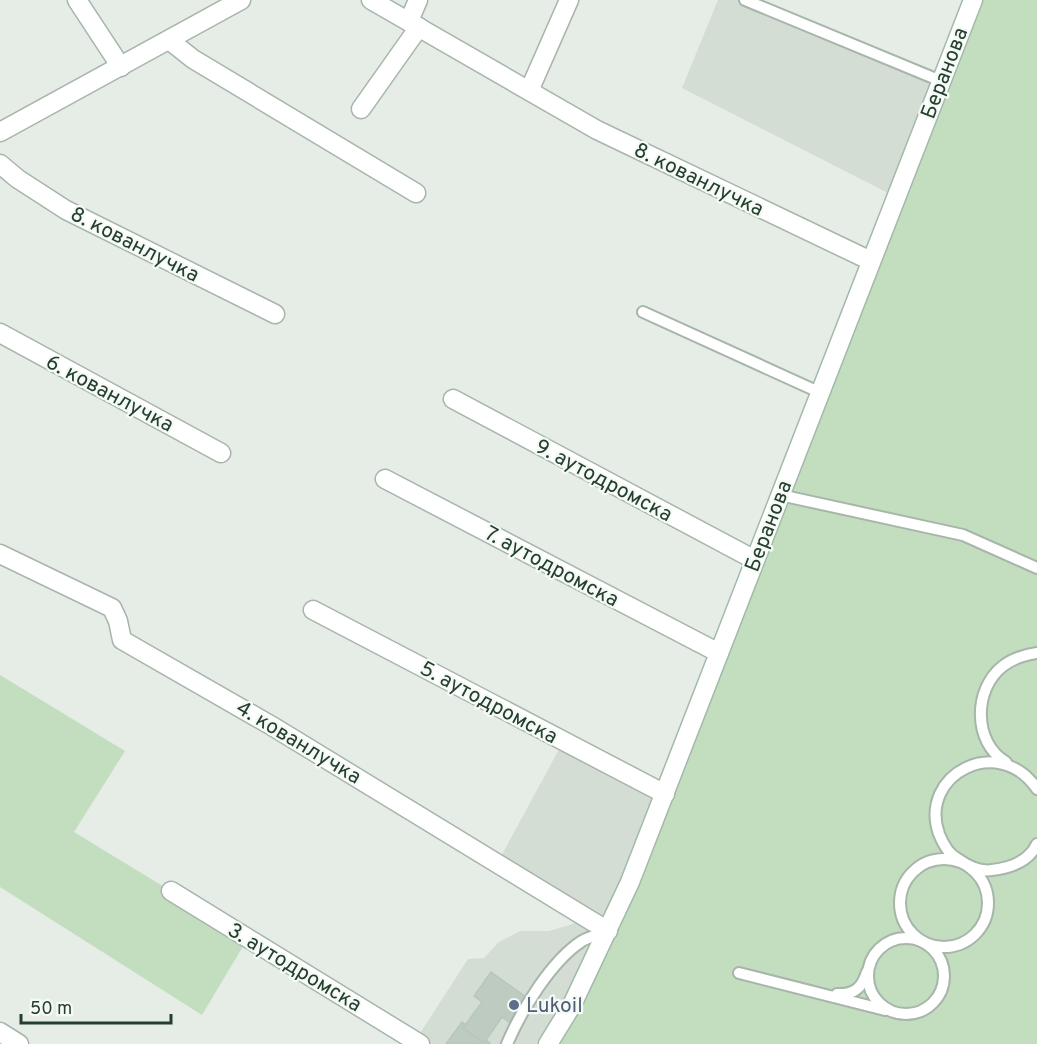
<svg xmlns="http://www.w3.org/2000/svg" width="1037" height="1044" font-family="Overpass,sans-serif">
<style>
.built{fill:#d3ddd4}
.green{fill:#c3debf}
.building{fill:#bdcbc0;stroke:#b7c7ba;stroke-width:1.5}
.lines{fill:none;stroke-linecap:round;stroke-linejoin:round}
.lane-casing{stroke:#a7b5ab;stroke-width:14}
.street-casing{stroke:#a7b5ab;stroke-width:21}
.secondary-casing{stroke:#a3b9a9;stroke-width:21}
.lane{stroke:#fff;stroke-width:10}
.street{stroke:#fff;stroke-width:18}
.secondary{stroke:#fff;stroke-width:18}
.service-dot{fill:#5c6f8a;stroke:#f5faf6;stroke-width:2}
.labels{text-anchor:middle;stroke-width:4.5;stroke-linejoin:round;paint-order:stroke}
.street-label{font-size:21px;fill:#243f2d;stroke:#f5faf6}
.service-label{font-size:21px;fill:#4e5e75;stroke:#f5faf6;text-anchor:start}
</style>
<rect width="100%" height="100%" fill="#e5ede6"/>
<g class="built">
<polygon points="718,0 745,0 941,81 896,197 682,88"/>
<polygon points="563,742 665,794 548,1044 420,1044 415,1041 468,959 484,958 499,942 520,931 549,931 573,924 581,914 498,862"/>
</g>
<g class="green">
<polygon points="973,0 1037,0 1037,1044 548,1044 572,1005"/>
<polygon points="0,675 125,751 74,832 248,938 202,1015 0,887"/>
</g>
<g class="building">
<polygon points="491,972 526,997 509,1022 502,1017 484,1043 463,1028 482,1002 474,996"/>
<polygon points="462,1022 465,1024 463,1028 484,1043 486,1040 490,1043 489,1044 446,1044"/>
</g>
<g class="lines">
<defs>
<g id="lane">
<polyline points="745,0 941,81"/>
<polyline points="643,312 821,393"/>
<polyline points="780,495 963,535 1037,568"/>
<path d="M1006,762c-33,-19 -33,-73 -3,-96 10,-8 21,-11 34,-13"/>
<path d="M1037,789c-38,-56 -119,-15 -98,45 4,10 9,20 19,25 10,7 22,13 34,11 18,-2 37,-9 45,-26"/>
<circle cx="944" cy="903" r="44"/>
<circle cx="906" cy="976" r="38"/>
<polyline points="739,973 885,1010"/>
<path d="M837,994c17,1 25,-6 30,-22"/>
<path d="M507,1044c14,-33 44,-83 75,-103 7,-4 18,-7 26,-10"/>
</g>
<g id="street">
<polyline points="77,0 121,67"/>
<polyline points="371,0 597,130 871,261"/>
<polyline points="409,21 418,0"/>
<polyline points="169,40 193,59 416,193"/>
<polyline points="529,91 569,0"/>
<polyline points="361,109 419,27"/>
<polyline points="0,132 241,0"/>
<polyline points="0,164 18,179 66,210 275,314"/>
<polyline points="0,333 221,453"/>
<polyline points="453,399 755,560"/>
<polyline points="385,479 719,653"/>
<polyline points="0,554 112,608 118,621 122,640 272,726 608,931"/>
<polyline points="313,610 665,794"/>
<polyline points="171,891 420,1044"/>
<polyline points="0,1032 19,1044"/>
</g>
<polyline id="secondary" points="548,1044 572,1005 630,882 973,0"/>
</defs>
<use href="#lane" class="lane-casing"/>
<use href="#street" class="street-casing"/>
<use href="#secondary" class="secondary-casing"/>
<use href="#lane" class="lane"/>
<use href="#street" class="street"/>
<use href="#secondary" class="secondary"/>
</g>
<circle class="service-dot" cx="514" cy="1005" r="6"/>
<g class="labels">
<g class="street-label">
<text transform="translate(944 73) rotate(-69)" y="7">Беранова</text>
<text transform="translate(699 179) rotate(26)" y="7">8. кованлучка</text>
<text transform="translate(135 244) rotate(27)" y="7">8. кованлучка</text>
<text transform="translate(110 393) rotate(28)" y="7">6. кованлучка</text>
<text transform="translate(604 480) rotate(28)" y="7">9. аутодромска</text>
<text transform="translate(768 526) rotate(-69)" y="7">Беранова</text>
<text transform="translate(552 566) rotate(28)" y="7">7. аутодромска</text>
<text transform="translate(489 702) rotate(28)" y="7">5. аутодромска</text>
<text transform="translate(299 742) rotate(31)" y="7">4. кованлучка</text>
<text transform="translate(295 967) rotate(31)" y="7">3. аутодромска</text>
</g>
<g class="service-label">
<text x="526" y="1012">Lukoil</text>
</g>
</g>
<path d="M21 1014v9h150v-9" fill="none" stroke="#243f2d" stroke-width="3"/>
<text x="30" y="1014" font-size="18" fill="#243f2d" stroke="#f5faf6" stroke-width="4.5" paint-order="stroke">50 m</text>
</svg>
